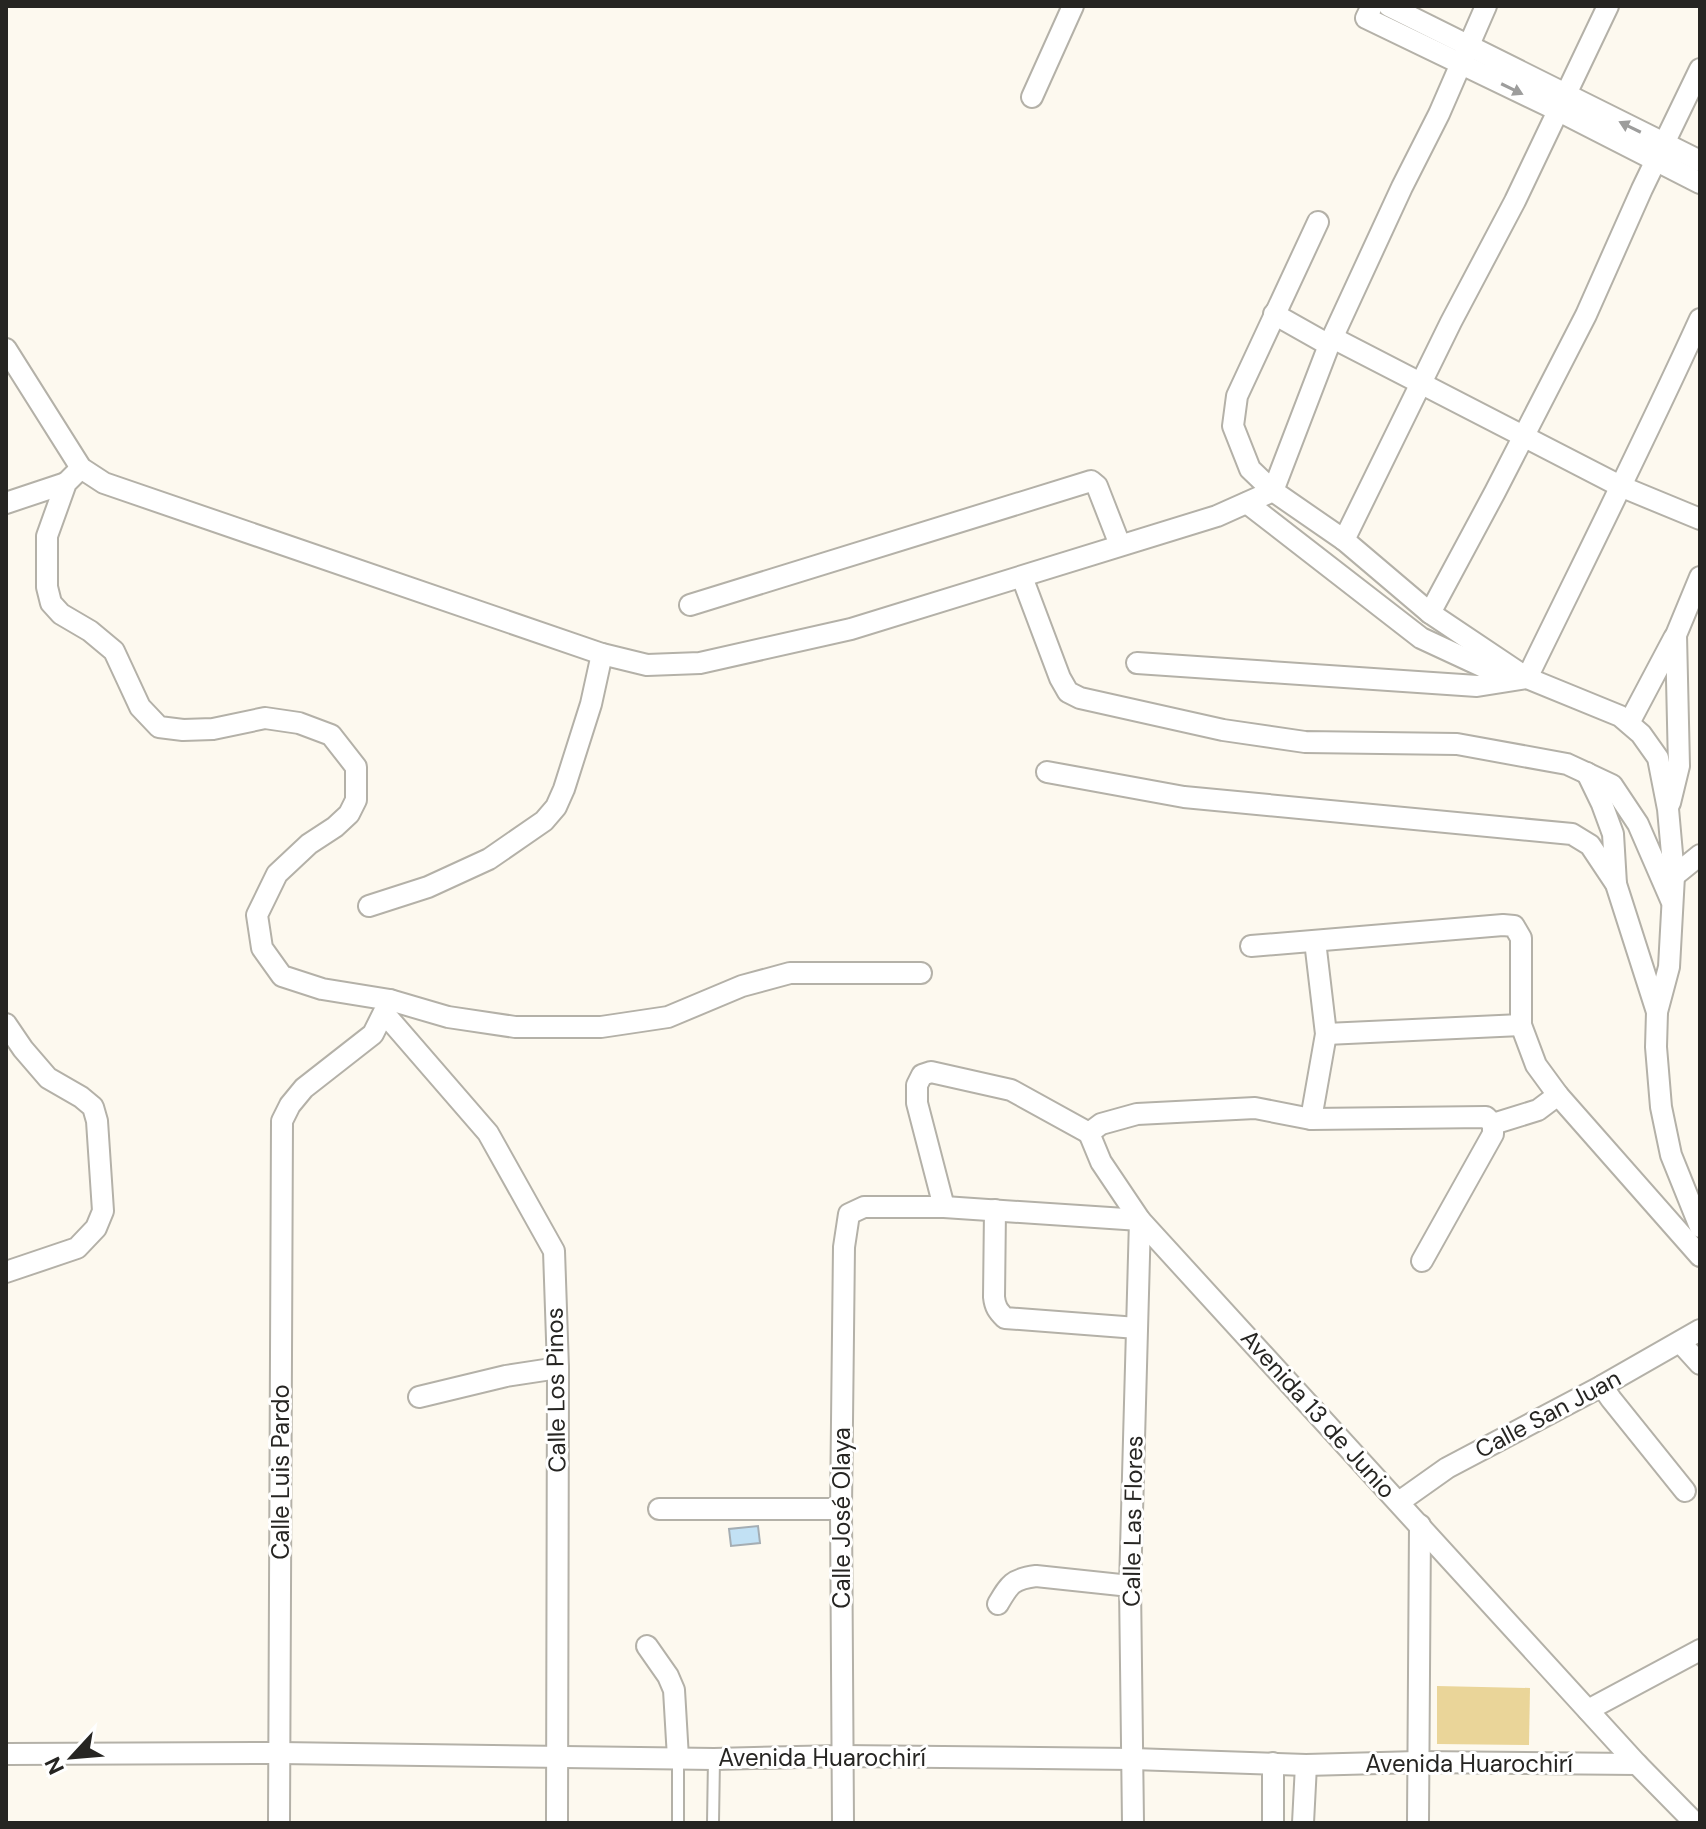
<svg xmlns="http://www.w3.org/2000/svg" width="1706" height="1829" font-family="'DM Sans',sans-serif">
<style>
.garden{fill:#ead599}
.building{fill:#c2e1f4;stroke:#a4adb3;stroke-width:2}
.lines{fill:none;stroke-linecap:round;stroke-linejoin:round}
.service-casing{stroke:#b4b1a8;stroke-width:14}
.minor-casing{stroke:#b4b1a8;stroke-width:24}
.service{stroke:#fff;stroke-width:10}
.minor{stroke:#fff;stroke-width:20}
.oneway{fill:#9d9d9c}
.labels{text-anchor:middle;stroke-width:6;stroke-linejoin:round;paint-order:stroke}
.street-label{font-size:24px;fill:#262522;stroke:#fff}
</style>
<rect width="100%" height="100%" fill="#fdf9ef"/>
<polygon class="garden" points="1437,1686 1530,1688 1529,1745 1437,1744"/>
<polygon class="building" points="758,1526 760,1543 731,1546 729,1529"/>
<g class="lines">
<defs>
<g id="service">
<polyline points="678,1823 678,1758"/>
<polyline points="713,1823 714,1759"/>
</g>
<g id="minor">
<polyline points="1372,6 1366,18 1559,111 1700,183"/>
<polyline points="1389,6 1700,161"/>
<polyline points="1032,97 1073,6"/>
<polyline points="1318,222 1237,396 1233,426 1250,469 1273,491 1344,540 1430,613 1527,678 1620,716 1641,734 1658,758 1668,809 1674,876 1669,967 1657,1012 1656,1047 1661,1107 1671,1155 1700,1227"/>
<polyline points="1274,314 1329,345"/>
<polyline points="1333,338 1620,486 1700,519"/>
<polyline points="6,349 81,468 104,483 602,654 647,665 700,663 851,629 1217,516 1273,491 1329,345 1402,187 1439,114 1486,6"/>
<polyline points="81,468 66,483 47,536 47,587 51,603 61,614 90,631 114,651 140,707 159,727 183,730 213,729 265,718 299,723 331,735 356,767 356,800 349,814 335,827 309,844 277,874 257,915 262,948 282,976 322,989 390,1000 373,1034 304,1088 290,1105 282,1121 279,1823"/>
<polyline points="6,503 66,483"/>
<polyline points="1247,503 1421,638 1490,670 1512,675"/>
<polyline points="1344,540 1451,322 1515,201 1608,6"/>
<polyline points="1022,577 1060,678 1068,692 1080,698 1223,730 1305,742 1457,744 1567,764 1612,785 1638,824 1671,900"/>
<polyline points="690,605 1091,481 1097,486 1120,545"/>
<polyline points="1430,613 1495,492 1586,315 1642,189 1700,69"/>
<polyline points="1137,663 1477,686 1527,678"/>
<path d="M1527,678c58,-119 118,-238 173,-359"/>
<polyline points="1629,723 1674,638"/>
<polyline points="1047,772 1184,797 1572,834 1590,845 1616,884 1657,1012"/>
<polyline points="1587,773 1602,804 1613,834 1616,884"/>
<polyline points="1670,803 1679,766 1676,635 1700,577"/>
<polyline points="1674,876 1700,855"/>
<polyline points="369,906 428,887 489,859 544,821 556,807 564,789 591,704 602,654"/>
<polyline points="1251,946 1503,925 1514,926 1521,938 1521,1025 1536,1065 1558,1095 1700,1256"/>
<polyline points="390,1000 448,1017 515,1027 601,1027 668,1017 742,986 790,973 921,973"/>
<polyline points="384,1013 488,1133 554,1251 558,1368 557,1823"/>
<polyline points="6,1024 23,1049 48,1078 81,1097 93,1107 97,1121 103,1211 96,1228 77,1248 6,1272"/>
<polyline points="1326,1034 1521,1025"/>
<polyline points="1311,1119 1326,1034 1315,941"/>
<polyline points="1493,1124 1538,1110 1558,1095"/>
<polyline points="944,1207 917,1103 917,1085 922,1075 931,1072 1011,1090 1089,1133"/>
<path d="M995,1210l-1,87c1,10 4,14 11,21l132,10"/>
<polyline points="1680,1342 1700,1364"/>
<polyline points="1602,1386 1611,1399 1685,1491"/>
<polyline points="419,1397 506,1376 558,1368"/>
<polyline points="1399,1502 1447,1468 1602,1386 1700,1330"/>
<polyline points="659,1509 841,1509"/>
<path d="M998,1604c11,-19 14,-25 38,-28l94,10"/>
<polyline points="647,1646 668,1676 674,1690 678,1758"/>
<polyline points="1588,1710 1700,1650"/>
<polyline points="6,1754 280,1753 714,1759 842,1756 1133,1759 1306,1765 1418,1762 1637,1764"/>
<polyline points="843,1823 841,1509 844,1247 849,1214 864,1207 944,1207 1140,1220 1637,1764 1695,1823"/>
<polyline points="1133,1823 1130,1586 1140,1220 1101,1162 1089,1133 1101,1124 1137,1114 1255,1108 1311,1119 1486,1117 1493,1124 1493,1134 1422,1261"/>
<polyline points="1273,1823 1273,1763"/>
<polyline points="1303,1823 1306,1765"/>
<polyline points="1418,1823 1420,1525"/>
</g>
</defs>
<use href="#service" class="service-casing"/>
<use href="#minor" class="minor-casing"/>
<use href="#service" class="service"/>
<use href="#minor" class="minor"/>
</g>
<defs><path id="oneway-solid" d="M-6-.8H1V-3.2L6.5 0L1 3.2V.8H-6Z" transform="scale(2)"/></defs>
<g class="oneway">
<use href="#oneway-solid" transform="translate(1512 89) rotate(26)"/>
<use href="#oneway-solid" transform="translate(1630 127) rotate(-154)"/>
</g>
<g class="labels">
<g class="street-label">
<text transform="translate(556 1390) rotate(-91)" y="8">Calle Los Pinos</text>
<text transform="translate(1318 1414) rotate(48)" y="8">Avenida 13 de Junio</text>
<text transform="translate(1548 1414) rotate(-28)" y="8">Calle San Juan</text>
<text transform="translate(281 1472) rotate(-90)" y="8">Calle Luis Pardo</text>
<text transform="translate(842 1518) rotate(-90)" y="8">Calle José Olaya</text>
<text transform="translate(1133 1521) rotate(-89)" y="8">Calle Las Flores</text>
<text x="822" y="1766">Avenida Huarochirí</text>
<text x="1469" y="1772">Avenida Huarochirí</text>
</g>
</g>
<rect width="1706" height="1829" fill="none" stroke="#262522" stroke-width="16"/>
<g transform="translate(72 1757) rotate(244)" stroke="#ffffff" stroke-width="6" paint-order="stroke">
<path d="M0-6L14 30L0 20L-14 30Z" fill="#262522"/>
<text y="-12" font-size="22" font-weight="bold" text-anchor="middle" fill="#262522">N</text>
</g>
</svg>
